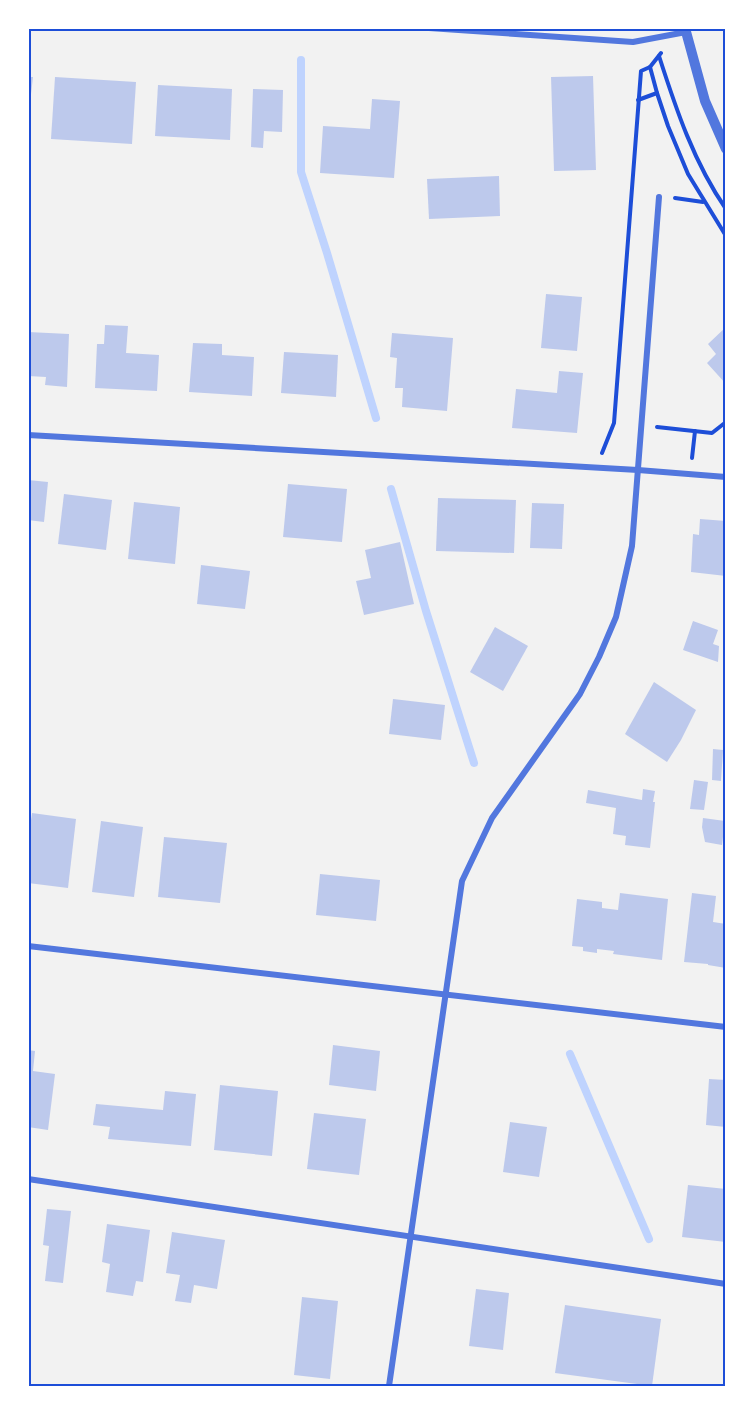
<svg xmlns="http://www.w3.org/2000/svg" width="754" height="1415" font-family="Lora,serif">
<style>
.lines{fill:none;stroke-linecap:round;stroke-linejoin:round}
.stream{stroke:#bfd3fe;stroke-width:8}
.building{fill:#bdc9ec}
.path{stroke:#1d4ed8;stroke-width:4}
.minor{stroke:#5277de;stroke-width:6}
.tertiary{stroke:#5277de;stroke-width:10}
.neatline{fill:none;stroke:#1d4ed8;stroke-width:2}
</style>
<rect width="100%" height="100%" fill="#f2f2f2"/>
<g class="lines">
<g class="stream">
<polyline points="301,60 301,172 327,253 376,418"/>
<polyline points="391,489 426,611 474,763"/>
<polyline points="570,1054 649,1239"/>
</g>
</g>
<g class="building">
<polygon points="593,76 596,170 554,171 551,77"/>
<polygon points="28,77 33,77 30,103 28,103"/>
<polygon points="55,77 136,82 132,144 51,139"/>
<polygon points="158,85 232,89 230,140 155,136"/>
<polygon points="253,89 283,90 282,132 264,131 263,148 251,147"/>
<polygon points="372,99 400,101 394,178 320,173 323,126 370,129"/>
<polygon points="499,176 500,216 429,219 427,179"/>
<polygon points="546,294 582,297 577,351 541,348"/>
<polygon points="105,325 128,326 126,353 159,355 157,391 95,388 97,344 104,344"/>
<polygon points="726,327 726,384 707,363 716,354 708,344"/>
<polygon points="28,332 69,334 67,387 45,385 46,377 28,376"/>
<polygon points="392,333 453,338 447,411 402,407 403,388 395,388 397,358 390,357"/>
<polygon points="193,343 222,344 222,355 254,357 252,396 189,392"/>
<polygon points="284,352 338,355 336,397 281,393"/>
<polygon points="559,371 583,373 577,433 512,428 516,389 557,393"/>
<polygon points="28,480 48,482 44,522 28,520"/>
<polygon points="288,484 347,489 342,542 283,537"/>
<polygon points="64,494 112,500 106,550 58,544"/>
<polygon points="438,498 516,500 514,553 436,551"/>
<polygon points="134,502 180,507 175,564 128,559"/>
<polygon points="532,503 564,504 562,549 530,548"/>
<polygon points="700,519 726,521 726,576 691,572 693,534 699,535"/>
<polygon points="400,542 414,604 364,615 356,581 371,578 365,550"/>
<polygon points="201,565 250,571 245,609 197,604"/>
<polygon points="693,621 718,630 713,644 719,646 718,662 683,650"/>
<polygon points="495,627 528,646 503,691 470,672"/>
<polygon points="654,682 696,710 681,740 667,762 625,734"/>
<polygon points="393,699 445,705 441,740 389,734"/>
<polygon points="713,749 723,750 721,781 712,780"/>
<polygon points="694,780 708,782 704,810 690,809"/>
<polygon points="643,789 655,791 653,802 655,802 650,848 625,845 626,836 613,834 616,808 586,803 588,790 642,800"/>
<polygon points="32,813 76,819 68,888 28,883 28,841"/>
<polygon points="703,818 725,821 722,845 705,842 702,827"/>
<polygon points="101,821 143,827 134,897 92,892"/>
<polygon points="164,837 227,843 220,903 158,897"/>
<polygon points="320,874 380,880 376,921 316,915"/>
<polygon points="620,893 668,899 662,960 613,954 614,951 597,949 597,953 583,951 583,947 572,946 577,899 602,902 602,908 618,910"/>
<polygon points="692,893 716,896 713,922 726,924 726,968 708,965 708,964 684,962"/>
<polygon points="333,1045 380,1051 376,1091 329,1085"/>
<polygon points="28,1050 35,1051 33,1071 55,1074 48,1130 28,1127"/>
<polygon points="709,1079 726,1080 726,1127 706,1125"/>
<polygon points="220,1085 278,1091 272,1156 214,1150"/>
<polygon points="165,1091 196,1094 191,1146 108,1139 110,1127 93,1125 96,1104 163,1110"/>
<polygon points="314,1113 366,1119 359,1175 307,1169"/>
<polygon points="510,1122 547,1127 539,1177 503,1172"/>
<polygon points="688,1185 726,1189 726,1242 682,1237"/>
<polygon points="47,1209 71,1211 63,1283 45,1281 49,1246 43,1245"/>
<polygon points="107,1224 150,1230 143,1282 136,1281 133,1296 106,1292 110,1264 102,1262"/>
<polygon points="172,1232 225,1240 217,1289 194,1285 191,1303 175,1301 180,1275 166,1273"/>
<polygon points="476,1289 509,1293 503,1350 469,1346"/>
<polygon points="302,1297 338,1301 330,1379 294,1375"/>
<polygon points="565,1305 661,1319 652,1386 555,1373"/>
</g>
<g class="lines">
<g class="path">
<path d="M659,56c17,53 35,107 67,153"/>
<polyline points="657,93 668,126 688,174 726,236"/>
<polyline points="638,100 657,93 650,67"/>
<polyline points="675,198 703,202"/>
<polyline points="657,427 712,433 726,422"/>
<polyline points="602,453 614,423 641,71 650,67 661,53"/>
<polyline points="692,458 695,431"/>
</g>
<g class="minor">
<polyline points="429,28 633,42 686,32"/>
<polyline points="28,435 638,470 726,477"/>
<polyline points="28,946 726,1027"/>
<polyline points="28,1179 726,1284"/>
<polyline points="389,1386 462,881 492,818 580,694 599,657 616,617 632,546 659,197"/>
</g>
<polyline class="tertiary" points="685,28 705,101 726,149"/>
</g>
<rect width="754" height="1415" fill="none" stroke="#ffffff" stroke-width="60"/>
<rect x="30" y="30" width="694" height="1355" class="neatline"/>
</svg>
